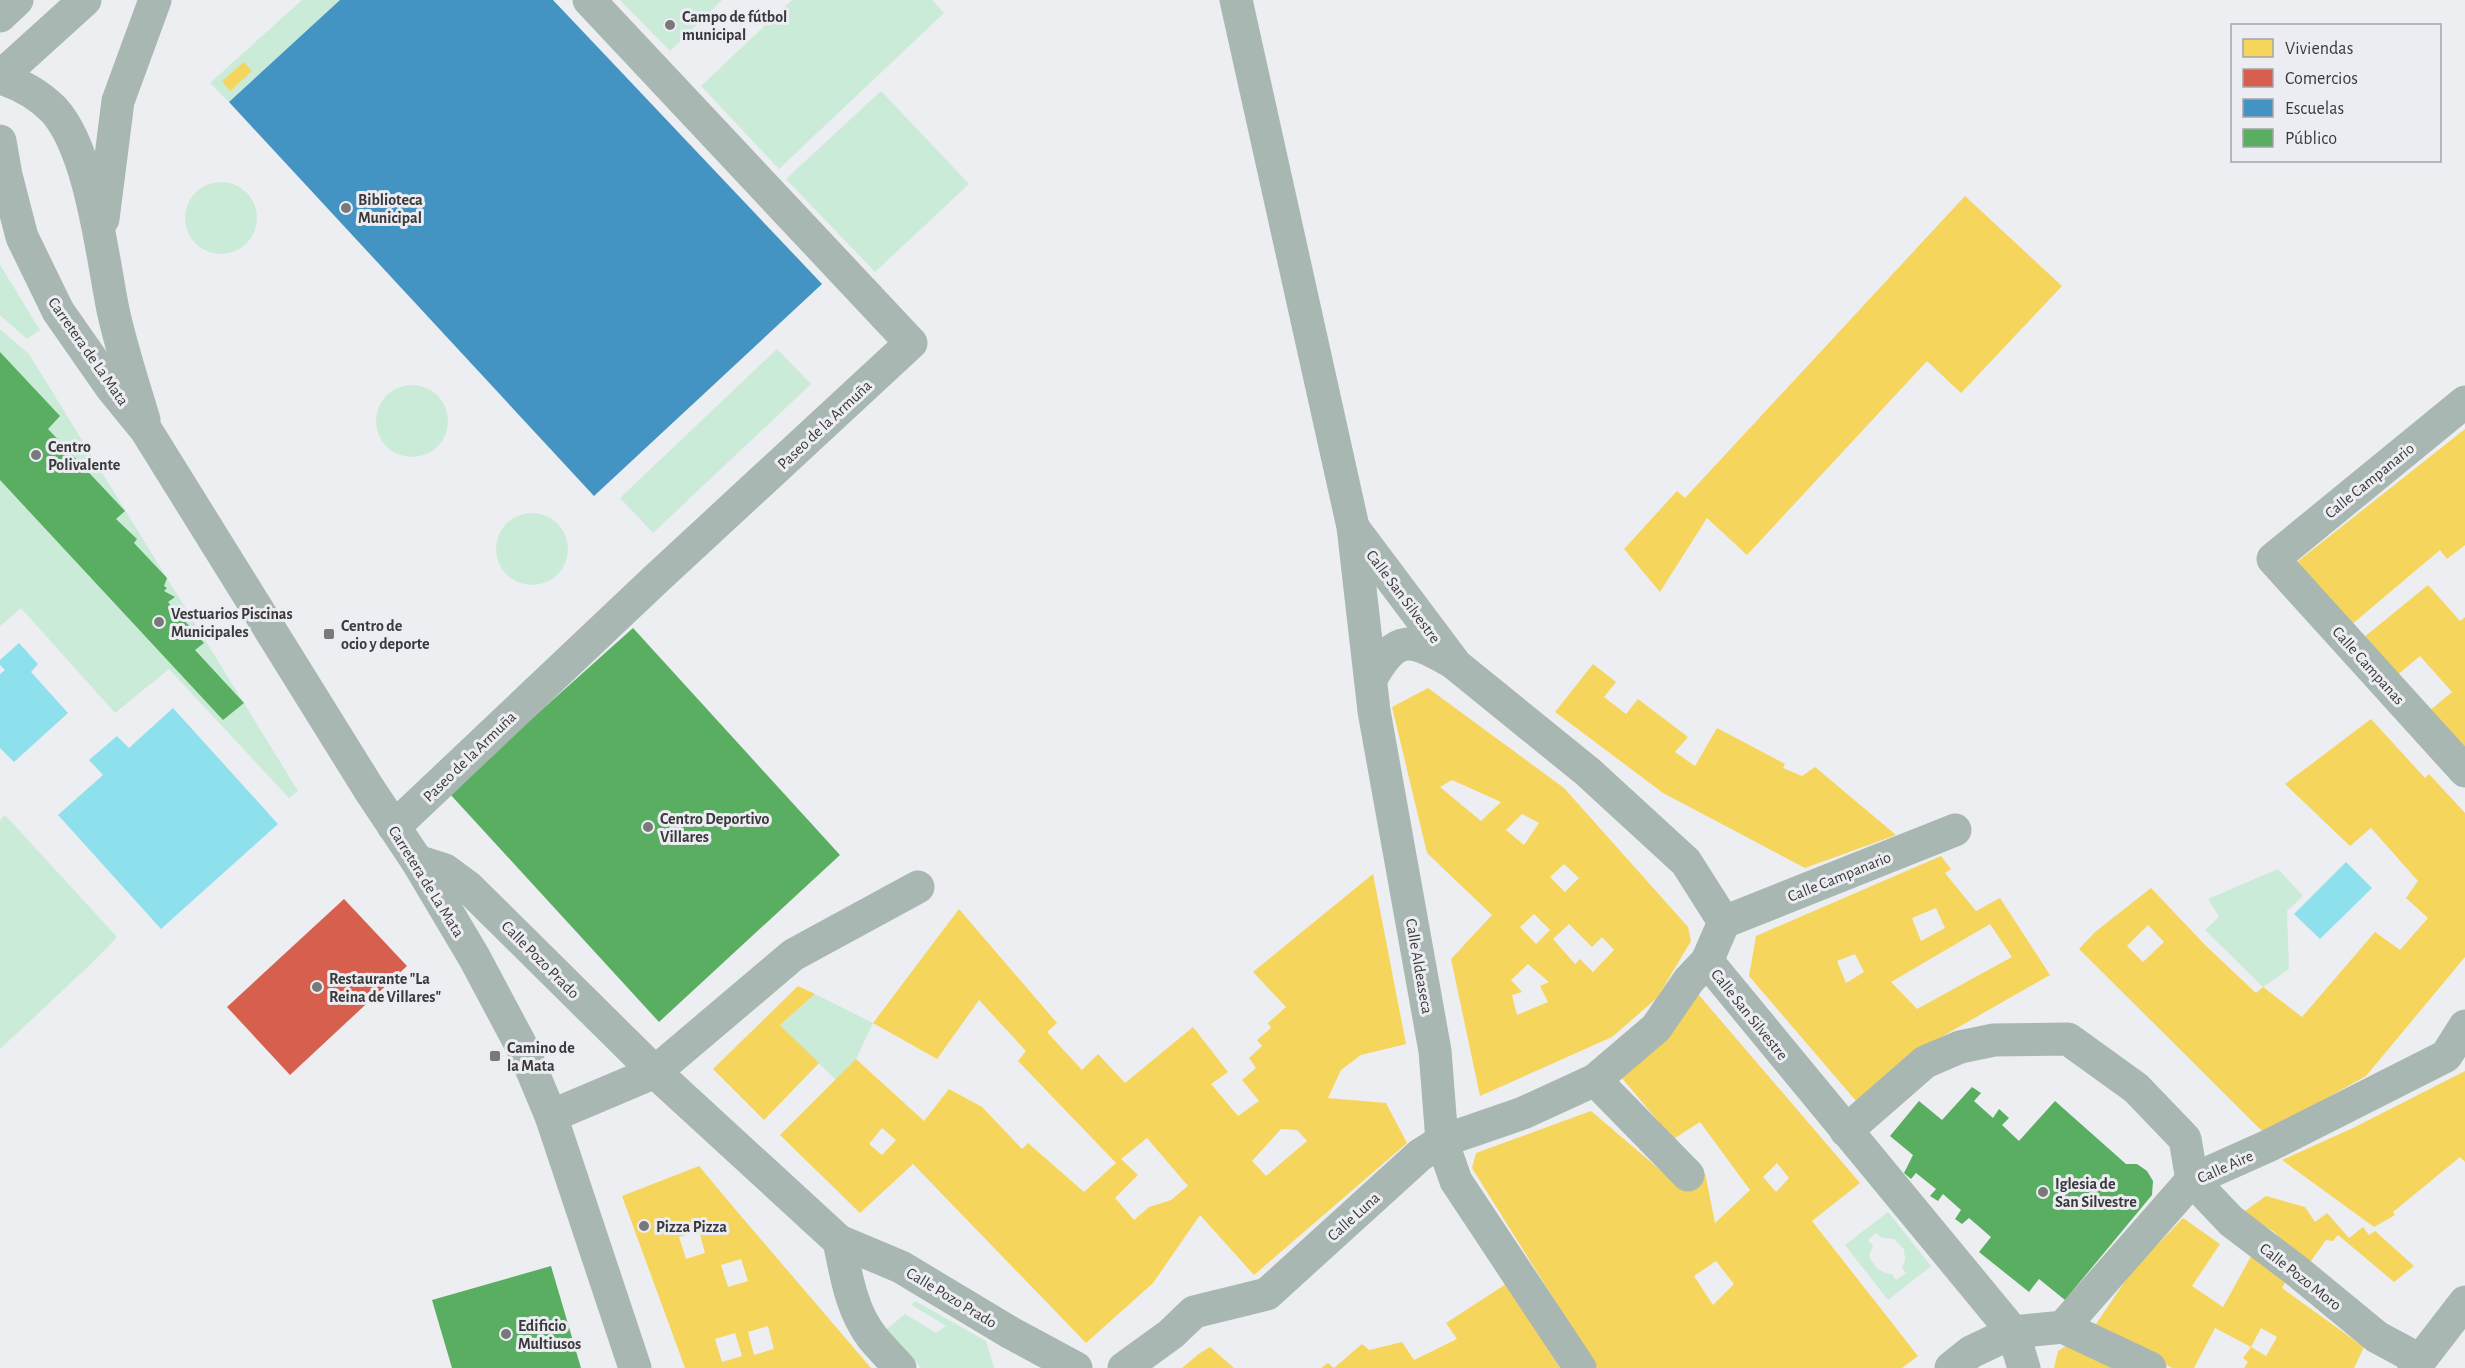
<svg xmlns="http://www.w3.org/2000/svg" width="2465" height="1368" font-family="'Alegreya Sans',sans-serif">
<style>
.green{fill:#caebd8;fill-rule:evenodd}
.water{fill:#8ee1ec}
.homes{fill:#f6d55c;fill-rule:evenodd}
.shops{fill:#d6604d}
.schools{fill:#4393c3}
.public{fill:#5aae61}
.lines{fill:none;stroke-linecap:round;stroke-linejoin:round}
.minor{stroke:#a8b7b1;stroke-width:33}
.poi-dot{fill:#79797b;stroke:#ecedf2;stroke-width:2}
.labels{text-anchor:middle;stroke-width:6;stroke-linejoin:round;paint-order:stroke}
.poi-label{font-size:16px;font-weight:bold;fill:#3a3a3c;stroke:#ecedf2;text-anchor:start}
.street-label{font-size:16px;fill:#3a3a3c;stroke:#ecedf2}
</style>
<rect width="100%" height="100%" fill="#edeef1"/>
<g class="green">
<polygon points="302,0 340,0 229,102 210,83"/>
<polygon points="620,0 722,0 670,51"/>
<polygon points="792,0 932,0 944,13 779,169 701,86"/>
<polygon points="881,91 969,184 875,272 786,179"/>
<circle cx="221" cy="218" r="36"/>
<polygon points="0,265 40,330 27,339 0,315"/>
<polygon points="0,329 29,354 298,791 289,798 169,669 115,713 21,608 0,626"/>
<polygon points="777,349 811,384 653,533 620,498"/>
<circle cx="412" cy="421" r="36"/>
<circle cx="532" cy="549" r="36"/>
<polygon points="5,815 117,937 94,961 0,1049 0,820"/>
<polygon points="2278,869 2303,896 2287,911 2289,969 2263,987 2205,930 2219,917 2208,899"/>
<polygon points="815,994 873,1023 856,1059 836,1080 780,1025"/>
<path d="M1888,1212l43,54 -43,34 -43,-55zM1876,1233l6,5 12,1 10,10 1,11 -3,8 4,5 -10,7 -4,-6c-12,-1 -17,-7 -23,-18l4,-10 -5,-6z"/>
<polygon points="915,1301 986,1341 994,1368 921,1368 887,1329 905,1314 936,1333 946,1326 912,1305"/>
</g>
<g class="water">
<polygon points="19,643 38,664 31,672 68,713 14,762 0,748 0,674 5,670 0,665 0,660"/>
<polygon points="173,708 278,824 161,929 58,815 103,775 89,760 117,736 129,748"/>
<polygon points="2346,862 2372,888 2320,939 2294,914"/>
</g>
<g class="homes">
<polygon points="244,62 252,71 230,91 222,81"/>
<polygon points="1965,196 2062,286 1961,393 1927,361 1747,555 1707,518 1660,592 1624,549 1677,491 1685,498"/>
<polygon points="2465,429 2465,545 2447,559 2440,550 2351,625 2297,562"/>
<polygon points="2428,585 2460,621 2465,617 2465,750 2428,712 2452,692 2420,656 2396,676 2363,638"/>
<polygon points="1593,664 1616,682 1604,697 1626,714 1638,699 1688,737 1675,752 1695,766 1717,728 1785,764 1783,768 1802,776 1815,767 1896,835 1805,868 1663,793 1555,712"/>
<path d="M1428,688l136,100 124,139 3,14 -34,57 -45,39 -132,59 -29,-137 41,-44 -65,-62 -35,-146zM1452,780l49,22 -20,19 -41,-34zM1522,814l17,9 -15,22 -18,-15zM1564,864l15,14 -14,14 -15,-15zM1534,914l16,16 -14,14 -16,-17zM1569,924l23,23 10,-10 12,13 -21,22 -13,-13 -5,5 -22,-25zM1528,964l21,18 -9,4 8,16 -31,13 -5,-20 10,-3 -11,-12z"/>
<path d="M2371,719l54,59 4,-4 36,39v144l-99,119 -102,57 -185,-184 16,-17 56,-44 55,58 50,47 7,-6 39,30 73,-85 25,18 28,-32 -22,-20 12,-17 -47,-53 -21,18 -65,-62zM2148,925l16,17 -21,20 -16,-16z"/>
<path d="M1941,856l10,13 -6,4 31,38 24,-13 50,77 -114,65 -80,61 -107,-125 7,-40zM1936,908l9,20 -24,13 -9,-23zM1990,924l22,33 -95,52 -26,-27zM1855,954l9,18 -18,11 -9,-22z"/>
<path d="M1373,874l33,170 -45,11 -20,15 -13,28 58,5 21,40 -153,132 -54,-60 -47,68 -67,60 -173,-179 -53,49 -80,-78 76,-76 68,62 25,-32 33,18 40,42 6,-6 56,49 32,-29 -98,-102 8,-10 -47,-51 -42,59 -64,-36 86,-114 98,114 -10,9 35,38 16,-16 27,29 68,-56 35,45 -17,12 27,32 21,-15 -17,-21 14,-12 -7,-10 13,-12 -5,-6 14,-12 -3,-5 18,-16 -33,-35zM882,1128l14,12 -14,15 -13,-11zM1281,1129l16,1 10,11 -41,35 -14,-15zM1147,1138l41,48 -17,14 -22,7 -15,13 -19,-22 23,-23 -17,-16z"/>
<polygon points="798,986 815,994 780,1025 819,1063 764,1120 713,1069"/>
<path d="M1698,994l162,189 -48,38 106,135 -16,12h-305l-125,-200 4,-15 115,-42 68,58 27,16 19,-12 10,50 35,-33 -50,-68 -33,21 -8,-21 -38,-45zM1777,1163l12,15 -13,14 -13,-15zM1716,1261l18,23 -21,21 -19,-29z"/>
<polygon points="2465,1071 2465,1162 2460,1157 2393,1212 2395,1215 2374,1227 2282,1160 2355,1127"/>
<path d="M699,1166l41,49 131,153h-186l-63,-172zM699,1231l6,22 -19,6 -7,-22zM741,1259l7,22 -20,6 -7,-22zM768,1326l6,23 -20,6 -6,-23zM735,1333l7,23 -20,6 -7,-23z"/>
<polygon points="2266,1196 2305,1207 2315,1222 2327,1213 2349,1238 2363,1227 2369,1235 2375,1231 2414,1266 2394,1282 2338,1235 2333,1241 2326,1240 2308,1265 2273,1231 2242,1213"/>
<polygon points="2183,1218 2220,1244 2192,1286 2223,1307 2254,1251 2289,1276 2282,1288 2364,1347 2354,1368 2244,1368 2248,1362 2243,1358 2251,1347 2266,1356 2277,1337 2261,1328 2251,1347 2215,1328 2194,1368 2172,1368 2094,1327 2132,1271"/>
<polygon points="1506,1284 1560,1368 1321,1368 1328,1363 1334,1368 1362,1344 1369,1350 1402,1342 1414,1360 1457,1339 1446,1323"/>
<polygon points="2066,1346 2134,1368 2054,1368 2058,1351"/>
<polygon points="1210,1347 1234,1368 1182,1368 1200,1353"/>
</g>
<polygon class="shops" points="344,899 407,966 290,1075 227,1007"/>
<polygon class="schools" points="340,0 553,0 822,284 594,496 229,102"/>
<g class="public">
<polygon points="0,352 60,416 48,429 125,511 116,519 137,539 134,543 167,578 164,586 167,588 164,591 175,597 168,602 204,643 195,650 244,703 223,720 0,480"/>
<polygon points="633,628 840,855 659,1022 449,793"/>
<polygon points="1972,1087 1981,1093 1974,1101 1993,1118 1999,1109 2009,1118 2002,1125 2019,1141 2055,1101 2126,1164 2137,1164 2147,1171 2153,1181 2152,1195 2065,1300 2039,1279 2029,1292 1979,1252 1991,1237 1969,1218 1962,1224 1955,1219 1961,1210 1943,1194 1938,1201 1930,1196 1936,1189 1916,1173 1911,1179 1904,1173 1913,1155 1890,1136 1919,1101 1942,1120"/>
<polygon points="551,1266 581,1368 452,1368 432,1300"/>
</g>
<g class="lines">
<g class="minor">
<polyline points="1236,0 1353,527 1374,711 1435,1051 1442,1141 1456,1181 1580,1368"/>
<polyline points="0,16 17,0"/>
<polyline points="0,77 85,0"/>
<path d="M0,78c20,6 39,17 54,32 37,41 48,145 59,200 8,37 20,73 31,110"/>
<polyline points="0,141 6,175 22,237 58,311 111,387 146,430 369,789 417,861 474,957 523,1049 551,1116 635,1368"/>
<polyline points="103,219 118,101 155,0"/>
<polyline points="2465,402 2273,559 2465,771"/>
<polyline points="1354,529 1456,665 1588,772 1686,862 1724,922"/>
<path d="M1371,679c26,-46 39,-41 81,-17"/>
<polyline points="394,827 656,579 911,343 589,0"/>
<polyline points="417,861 445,870 468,887 655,1072 839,1241 901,1267 1011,1333 1076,1368"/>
<polyline points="1724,922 1955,830"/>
<polyline points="1707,961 2013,1332 2024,1368"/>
<polyline points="1595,1080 1688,1175"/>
<polyline points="551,1116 655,1072 793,955 918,887"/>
<polyline points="1846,1131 1925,1062 1960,1047 1994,1040 2068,1039 2136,1088 2185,1139 2192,1180"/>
<polyline points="2192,1180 2231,1221 2298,1272 2377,1337 2420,1360"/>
<path d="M839,1241c7,33 12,69 33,96 9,11 19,21 28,31"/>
<polyline points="2063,1327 2150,1368"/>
<polyline points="1124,1368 1171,1334 1194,1312 1267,1294 1420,1155 1442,1141 1523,1113 1595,1080 1656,1028 1689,980 1707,961 1724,922"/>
<polyline points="1951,1368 1971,1352 2013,1332 2063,1327 2192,1180 2268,1146 2446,1056 2465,1026"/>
<polyline points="2414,1368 2465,1302"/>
</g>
</g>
<g class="poi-dot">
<circle cx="670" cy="25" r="6"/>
<circle cx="346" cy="208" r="6"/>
<circle cx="36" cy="455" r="6"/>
<circle cx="159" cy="622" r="6"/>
<rect x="323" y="628" width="12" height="12" rx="3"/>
<circle cx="648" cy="827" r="6"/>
<circle cx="317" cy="987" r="6"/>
<rect x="489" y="1050" width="12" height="12" rx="3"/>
<circle cx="2043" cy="1192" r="6"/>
<circle cx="644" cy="1226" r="6"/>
<circle cx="506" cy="1334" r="6"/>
</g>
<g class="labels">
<g class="poi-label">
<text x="682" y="22">Campo de fútbol<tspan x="682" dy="18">municipal</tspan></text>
<text x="358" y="205">Biblioteca<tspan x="358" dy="18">Municipal</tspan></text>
<text x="48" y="452">Centro<tspan x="48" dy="18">Polivalente</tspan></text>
<text x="171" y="619">Vestuarios Piscinas<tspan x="171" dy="18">Municipales</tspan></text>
<text x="341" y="631">Centro de<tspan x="341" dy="18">ocio y deporte</tspan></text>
<text x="660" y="824">Centro Deportivo<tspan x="660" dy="18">Villares</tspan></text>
<text x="329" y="984">Restaurante "La<tspan x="329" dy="18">Reina de Villares"</tspan></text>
<text x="507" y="1053">Camino de<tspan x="507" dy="18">la Mata</tspan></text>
<text x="2055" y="1189">Iglesia de<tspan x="2055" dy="18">San Silvestre</tspan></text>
<text x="656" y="1232">Pizza Pizza</text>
<text x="518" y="1331">Edificio<tspan x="518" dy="18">Multiusos</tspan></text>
</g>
<g class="street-label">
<text transform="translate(89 351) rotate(55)" y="6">Carretera de La Mata</text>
<text transform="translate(824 424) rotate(-43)" y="6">Paseo de la Armuña</text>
<text transform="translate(2369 480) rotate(-39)" y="6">Calle Campanario</text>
<text transform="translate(1404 596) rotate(53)" y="6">Calle San Silvestre</text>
<text transform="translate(2369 665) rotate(48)" y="6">Calle Campanas</text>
<text transform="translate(469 756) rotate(-44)" y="6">Paseo de la Armuña</text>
<text transform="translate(1839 876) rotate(-22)" y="6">Calle Campanario</text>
<text transform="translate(427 881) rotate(58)" y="6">Carretera de La Mata</text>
<text transform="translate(541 959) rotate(45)" y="6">Calle Pozo Prado</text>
<text transform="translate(1420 966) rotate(80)" y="6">Calle Aldeaseca</text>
<text transform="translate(1750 1014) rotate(51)" y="6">Calle San Silvestre</text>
<text transform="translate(2225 1166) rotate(-24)" y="6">Calle Aire</text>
<text transform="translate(1353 1216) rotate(-42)" y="6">Calle Luna</text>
<text transform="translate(2301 1276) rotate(38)" y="6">Calle Pozo Moro</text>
<text transform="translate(952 1297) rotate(31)" y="6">Calle Pozo Prado</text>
</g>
</g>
<rect x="2231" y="24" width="210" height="138" fill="#ecedf2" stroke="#a5a5a9" stroke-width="1.5"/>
<rect x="2243" y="39" width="30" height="18" fill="#f6d55c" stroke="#a5a5a9" stroke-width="1.5"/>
<text x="2285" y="54" font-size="18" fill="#3a3a3c">Viviendas</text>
<rect x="2243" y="69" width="30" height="18" fill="#d6604d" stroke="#a5a5a9" stroke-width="1.5"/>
<text x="2285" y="84" font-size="18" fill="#3a3a3c">Comercios</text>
<rect x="2243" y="99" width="30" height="18" fill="#4393c3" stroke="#a5a5a9" stroke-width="1.5"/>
<text x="2285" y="114" font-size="18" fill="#3a3a3c">Escuelas</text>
<rect x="2243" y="129" width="30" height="18" fill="#5aae61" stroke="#a5a5a9" stroke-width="1.5"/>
<text x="2285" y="144" font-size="18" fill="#3a3a3c">Público</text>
</svg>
